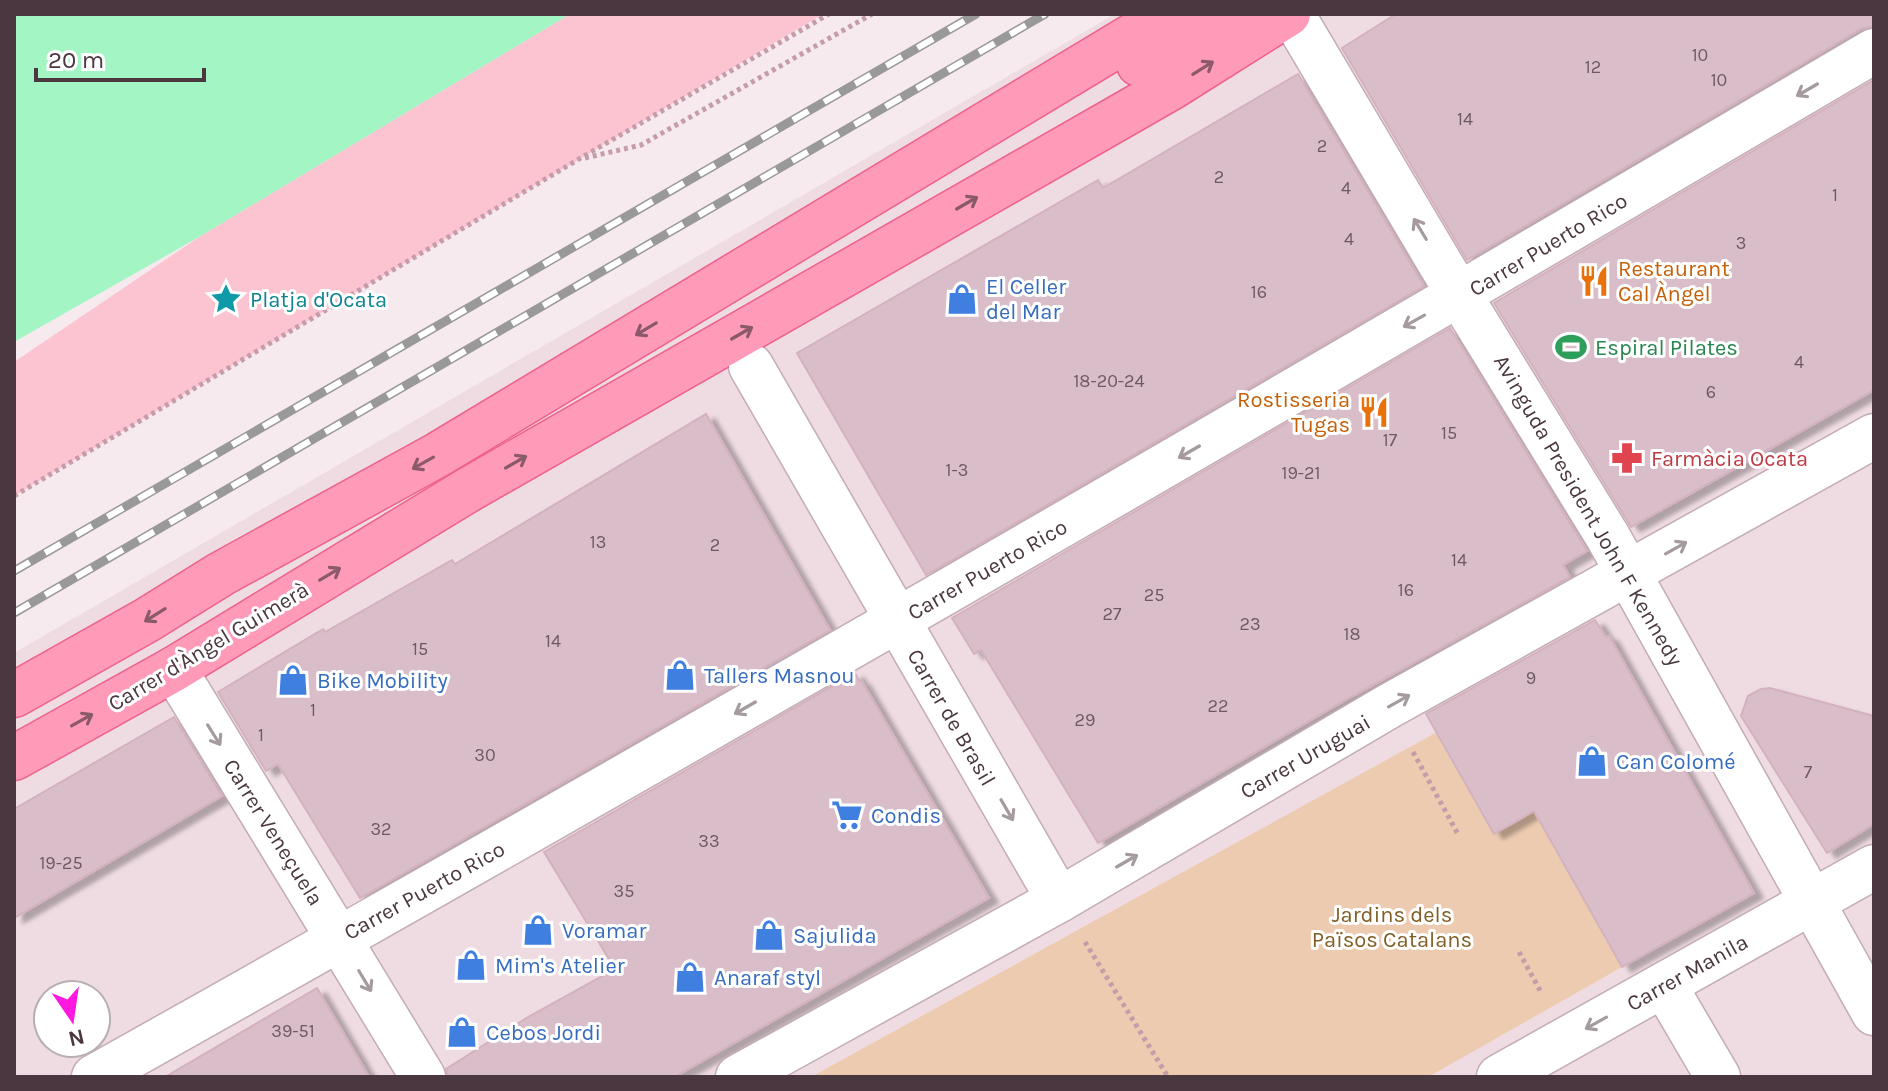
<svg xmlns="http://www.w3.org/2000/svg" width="1888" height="1091" font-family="Karla,sans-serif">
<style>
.residential{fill:#efdce2;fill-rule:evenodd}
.green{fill:#edcbb0}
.sand{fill:#fcc4d1}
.water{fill:#a3f6c4}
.building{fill:#d9bec9;stroke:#d4b1bf;stroke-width:2;filter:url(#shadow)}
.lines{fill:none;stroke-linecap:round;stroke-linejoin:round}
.minor-casing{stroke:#c3acb4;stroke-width:47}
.major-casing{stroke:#ee618d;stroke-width:47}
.path{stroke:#c69cab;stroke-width:5;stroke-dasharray:4 4;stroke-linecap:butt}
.minor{stroke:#fff;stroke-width:44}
.major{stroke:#ff9ab9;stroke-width:44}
.rail-casing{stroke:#999;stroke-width:9}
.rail{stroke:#fff;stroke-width:6;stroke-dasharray:18;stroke-linecap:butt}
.oneway{stroke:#8a5a6a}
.oneway2{stroke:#a59b9f}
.labels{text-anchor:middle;stroke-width:6;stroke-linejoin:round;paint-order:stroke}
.number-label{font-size:18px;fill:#6e5962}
.street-label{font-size:22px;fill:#4b373f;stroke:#fff}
.food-label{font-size:22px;fill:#c56008;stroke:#fff;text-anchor:start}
.shop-label{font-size:22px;fill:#366cbe;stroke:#fff;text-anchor:start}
.culture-label{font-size:22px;fill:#0d838f;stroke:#fff;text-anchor:start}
.leisure-label{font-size:22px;fill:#27864d;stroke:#fff;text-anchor:start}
.health-label{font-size:22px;fill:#be3a42;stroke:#fff;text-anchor:start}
.park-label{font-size:22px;fill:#835e24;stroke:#fff}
</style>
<defs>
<filter id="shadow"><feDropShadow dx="9" dy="5" stdDeviation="2" flood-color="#0004"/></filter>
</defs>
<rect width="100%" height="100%" fill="#f6eaee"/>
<path class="residential" d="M1115,14h759v1063h-1860v-424zM48,995h48v48h-48z"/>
<polygon class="green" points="1477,710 1622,967 1428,1077 811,1077"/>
<polygon class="sand" points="570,14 823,14 14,496 14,362 199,237"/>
<polygon class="water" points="14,14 570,14 199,237 14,342"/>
<g class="building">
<polygon points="1396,14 1874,14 1874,26 1861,29 1467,260 1342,48"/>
<polygon points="1298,74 1424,286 926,575 797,353 1098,180 1103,188"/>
<polygon points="1874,80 1874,390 1631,527 1494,303"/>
<polygon points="1450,328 1587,551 1563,565 1570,577 1349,698 1098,843 981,650 974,654 952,618"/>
<polygon points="706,414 830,630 360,898 278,764 266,771 218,692 323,629 325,632 452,560 455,564"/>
<polygon points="1595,620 1606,637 1609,636 1754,893 1622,967 1534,811 1494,834 1426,714"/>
<polygon points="855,673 859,681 861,680 989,898 674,1077 448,1077 446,1069 528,1017 615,969 544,852"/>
<polygon points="1770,688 1874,716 1874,824 1827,853 1741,716 1748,696 1761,689"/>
<polygon points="174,717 222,796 14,918 14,809"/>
<polygon points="317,988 369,1077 165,1077"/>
</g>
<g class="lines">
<defs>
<g id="minor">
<polyline points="1292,14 1441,265 1608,537 1874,1013"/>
<polyline points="751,366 1059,900"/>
<polyline points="174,669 423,1077"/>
<polyline points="1664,985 1718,1077"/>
<path d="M94,1077c598,-335 1190,-679 1780,-1026"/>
<polyline points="738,1077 1059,900 1389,706 1874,436"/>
<polyline points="1499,1077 1874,867"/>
</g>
<g id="major">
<polyline points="1139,64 1232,14"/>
<polyline points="14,695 147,620 221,574 439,454 1169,14"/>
<polyline points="14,758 174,669 468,490 1172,87 1288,14"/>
</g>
</defs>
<use href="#minor" class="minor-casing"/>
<use href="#major" class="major-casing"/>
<g class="path">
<polyline points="585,158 641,145 872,14"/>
<polyline points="14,496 579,159 829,14"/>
<polyline points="1413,752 1459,836"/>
<polyline points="1085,942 1168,1077"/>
<polyline points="1519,952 1542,994"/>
</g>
<use href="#minor" class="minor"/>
<use href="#major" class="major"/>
<defs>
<g id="rail">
<polyline points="14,571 976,14"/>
<polyline points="14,613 1045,14"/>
</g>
</defs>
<use href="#rail" class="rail-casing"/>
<use href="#rail" class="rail"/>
</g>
<defs><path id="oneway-shaft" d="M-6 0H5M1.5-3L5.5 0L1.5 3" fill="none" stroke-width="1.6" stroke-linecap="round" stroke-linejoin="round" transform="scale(2)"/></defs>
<g class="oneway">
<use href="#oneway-shaft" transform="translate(1203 68) rotate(-32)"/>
<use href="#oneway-shaft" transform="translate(967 203) rotate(-30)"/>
<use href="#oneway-shaft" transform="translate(646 329) rotate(149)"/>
<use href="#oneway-shaft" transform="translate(742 333) rotate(-30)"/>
<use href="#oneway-shaft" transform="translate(516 462) rotate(-30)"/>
<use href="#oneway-shaft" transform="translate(423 463) rotate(151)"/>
<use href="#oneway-shaft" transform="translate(330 574) rotate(-31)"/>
<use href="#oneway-shaft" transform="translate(155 615) rotate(148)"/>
<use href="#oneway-shaft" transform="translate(82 720) rotate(-29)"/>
</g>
<g class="oneway2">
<use href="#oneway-shaft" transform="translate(1807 90) rotate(150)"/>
<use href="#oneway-shaft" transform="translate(1420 229) rotate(-121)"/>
<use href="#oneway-shaft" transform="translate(1414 321) rotate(151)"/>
<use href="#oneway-shaft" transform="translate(1189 452) rotate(150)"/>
<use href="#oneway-shaft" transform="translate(1676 548) rotate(-29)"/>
<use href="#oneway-shaft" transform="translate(1399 701) rotate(-29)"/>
<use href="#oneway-shaft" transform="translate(745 708) rotate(150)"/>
<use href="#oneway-shaft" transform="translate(214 735) rotate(58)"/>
<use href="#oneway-shaft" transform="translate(1007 810) rotate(60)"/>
<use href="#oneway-shaft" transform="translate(1127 861) rotate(-30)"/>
<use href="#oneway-shaft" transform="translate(365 981) rotate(59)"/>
<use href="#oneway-shaft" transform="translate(1596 1023) rotate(151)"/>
</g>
<defs>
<symbol id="restaurant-bare" viewBox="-9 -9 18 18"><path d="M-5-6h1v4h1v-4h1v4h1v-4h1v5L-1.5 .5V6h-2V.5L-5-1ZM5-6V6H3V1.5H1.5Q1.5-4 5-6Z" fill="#e8710a" stroke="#fff" stroke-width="2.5" paint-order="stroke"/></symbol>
<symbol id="sight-bare" viewBox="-9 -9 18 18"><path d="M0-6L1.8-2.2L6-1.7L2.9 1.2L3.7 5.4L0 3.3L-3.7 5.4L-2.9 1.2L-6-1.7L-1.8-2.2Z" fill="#0f9aa8" stroke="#fff" stroke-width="2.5" paint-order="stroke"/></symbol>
<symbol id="shop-bare" viewBox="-9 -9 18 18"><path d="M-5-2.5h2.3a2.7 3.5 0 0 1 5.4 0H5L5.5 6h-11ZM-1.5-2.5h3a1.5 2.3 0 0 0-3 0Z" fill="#3f7fe0" stroke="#fff" stroke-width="2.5" paint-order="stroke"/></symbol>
<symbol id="stadium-bare" viewBox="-9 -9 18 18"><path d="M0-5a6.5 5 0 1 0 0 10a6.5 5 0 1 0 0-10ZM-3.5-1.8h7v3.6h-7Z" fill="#2e9e5b" stroke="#fff" stroke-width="2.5" paint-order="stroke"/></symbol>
<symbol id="pharmacy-bare" viewBox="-9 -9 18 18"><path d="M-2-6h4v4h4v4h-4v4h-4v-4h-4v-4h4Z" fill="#e0444e" stroke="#fff" stroke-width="2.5" paint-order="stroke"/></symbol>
<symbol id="supermarket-bare" viewBox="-9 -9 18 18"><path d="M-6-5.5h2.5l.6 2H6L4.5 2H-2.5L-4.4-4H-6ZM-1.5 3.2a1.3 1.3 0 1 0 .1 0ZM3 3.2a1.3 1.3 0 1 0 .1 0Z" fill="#3f7fe0" stroke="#fff" stroke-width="2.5" paint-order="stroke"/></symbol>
</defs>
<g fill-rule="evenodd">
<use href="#restaurant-bare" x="1572" y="259" width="44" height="44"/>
<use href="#sight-bare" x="204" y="277" width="44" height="44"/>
<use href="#shop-bare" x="940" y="277" width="44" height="44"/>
<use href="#stadium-bare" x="1549" y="325" width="44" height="44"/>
<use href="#restaurant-bare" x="1352" y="390" width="44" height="44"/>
<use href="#pharmacy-bare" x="1605" y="436" width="44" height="44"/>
<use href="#shop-bare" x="658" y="653" width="44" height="44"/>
<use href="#shop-bare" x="271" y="658" width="44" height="44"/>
<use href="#shop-bare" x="1570" y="739" width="44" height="44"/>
<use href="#supermarket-bare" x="825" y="793" width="44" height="44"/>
<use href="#shop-bare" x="516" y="908" width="44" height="44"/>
<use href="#shop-bare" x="747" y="913" width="44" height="44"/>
<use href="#shop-bare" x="449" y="943" width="44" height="44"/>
<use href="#shop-bare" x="668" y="955" width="44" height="44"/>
<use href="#shop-bare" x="440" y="1010" width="44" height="44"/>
</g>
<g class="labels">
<g class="number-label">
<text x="1700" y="61">10</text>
<text x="1593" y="73">12</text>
<text x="1719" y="86">10</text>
<text x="1465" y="125">14</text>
<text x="1322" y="152">2</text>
<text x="1219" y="183">2</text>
<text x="1346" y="194">4</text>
<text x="1835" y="201">1</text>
<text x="1349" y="245">4</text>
<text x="1741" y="249">3</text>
<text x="1259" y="298">16</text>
<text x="1799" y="368">4</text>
<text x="1109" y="387">18-20-24</text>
<text x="1711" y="398">6</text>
<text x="1449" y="439">15</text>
<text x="1390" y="446">17</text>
<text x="957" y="476">1-3</text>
<text x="1301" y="479">19-21</text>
<text x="598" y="548">13</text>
<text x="715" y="551">2</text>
<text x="1459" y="566">14</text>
<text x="1406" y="596">16</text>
<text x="1154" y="601">25</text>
<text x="1112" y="620">27</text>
<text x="1250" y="630">23</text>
<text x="1352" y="640">18</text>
<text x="553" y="647">14</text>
<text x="420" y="655">15</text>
<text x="1531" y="684">9</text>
<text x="1218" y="712">22</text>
<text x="313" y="716">1</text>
<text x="1085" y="726">29</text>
<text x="261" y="741">1</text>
<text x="485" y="761">30</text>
<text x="1808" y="778">7</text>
<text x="381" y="835">32</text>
<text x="709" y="847">33</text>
<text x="61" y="869">19-25</text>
<text x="624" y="897">35</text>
<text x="293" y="1037">39-51</text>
</g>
<g class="street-label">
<text transform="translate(1548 244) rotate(-31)" y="8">Carrer Puerto Rico</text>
<text transform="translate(1589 510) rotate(60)" y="8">Avinguda President John F Kennedy</text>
<text transform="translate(987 569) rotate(-30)" y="8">Carrer Puerto Rico</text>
<text transform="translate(208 646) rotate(-31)" y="8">Carrer d'Àngel Guimerà</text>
<text transform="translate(952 717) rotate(60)" y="8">Carrer de Brasil</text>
<text transform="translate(1305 756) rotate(-30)" y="8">Carrer Uruguai</text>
<text transform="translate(274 832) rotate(58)" y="8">Carrer Veneçuela</text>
<text transform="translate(424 890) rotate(-29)" y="8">Carrer Puerto Rico</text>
<text transform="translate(1687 972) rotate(-29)" y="8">Carrer Manila</text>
</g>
<g class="food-label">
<text x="1618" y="276">Restaurant<tspan x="1618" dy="25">Cal Àngel</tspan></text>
<text x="1350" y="407" text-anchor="end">Rostisseria<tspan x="1350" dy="25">Tugas</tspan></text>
</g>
<g class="shop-label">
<text x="986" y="294">El Celler<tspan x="986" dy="25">del Mar</tspan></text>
<text x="704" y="683">Tallers Masnou</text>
<text x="317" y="688">Bike Mobility</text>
<text x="1616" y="769">Can Colomé</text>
<text x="871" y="823">Condis</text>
<text x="562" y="938">Voramar</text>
<text x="793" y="943">Sajulida</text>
<text x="495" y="973">Mim's Atelier</text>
<text x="714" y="985">Anaraf styl</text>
<text x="486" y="1040">Cebos Jordi</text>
</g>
<g class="culture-label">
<text x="250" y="307">Platja d'Ocata</text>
</g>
<g class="leisure-label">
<text x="1595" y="355">Espiral Pilates</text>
</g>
<g class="health-label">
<text x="1651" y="466">Farmàcia Ocata</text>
</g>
<g class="park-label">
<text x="1392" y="922">Jardins dels<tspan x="1392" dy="25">Països Catalans</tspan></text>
</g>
</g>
<rect width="1888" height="1091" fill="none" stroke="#4b373f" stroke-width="32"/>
<g transform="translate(72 1019) rotate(167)"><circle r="38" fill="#ffffff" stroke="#b7afb2" stroke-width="2"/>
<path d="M0-6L14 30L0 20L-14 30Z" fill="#ff18e0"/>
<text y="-12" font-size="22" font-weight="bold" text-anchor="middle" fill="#4b373f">N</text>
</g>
<path d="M36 68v12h168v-12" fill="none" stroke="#4b373f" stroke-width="4"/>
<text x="48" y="68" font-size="24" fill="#4b373f" stroke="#ffffff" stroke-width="6" paint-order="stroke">20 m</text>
</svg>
